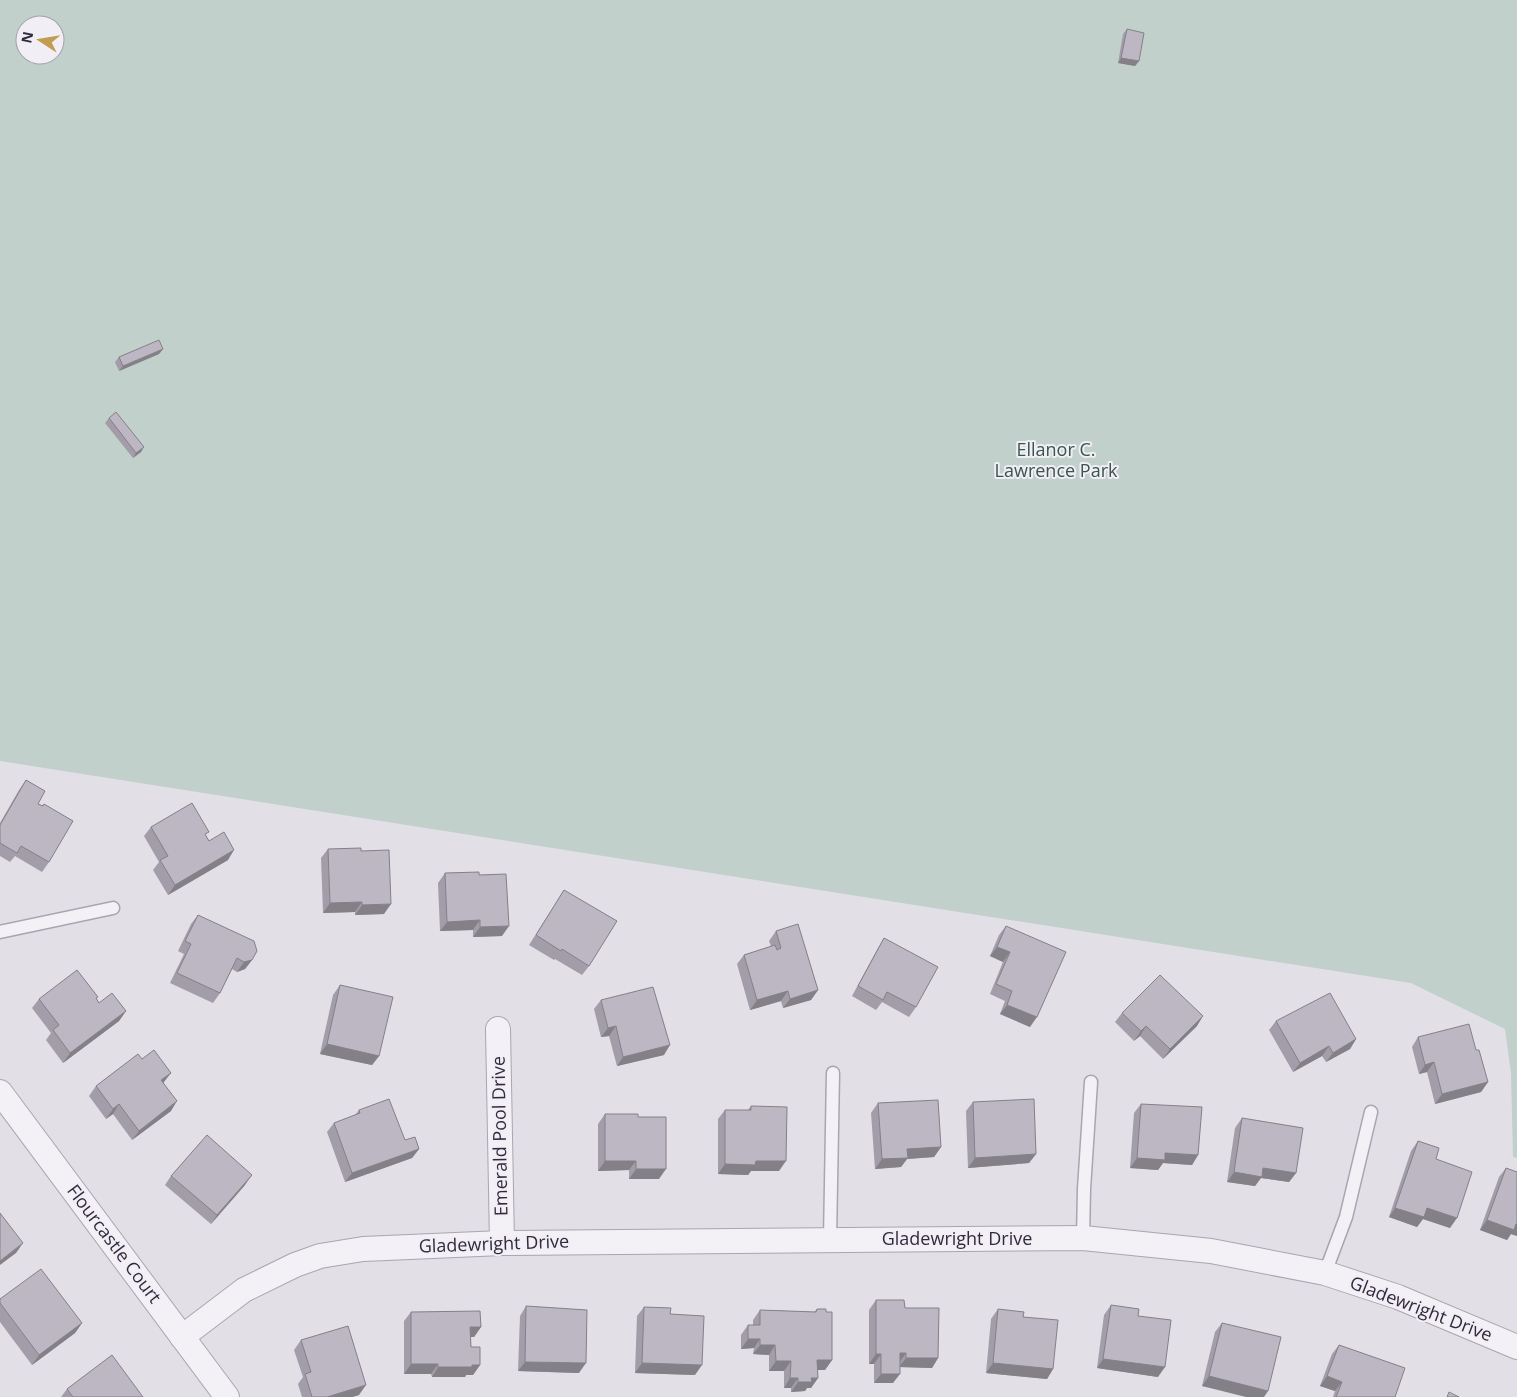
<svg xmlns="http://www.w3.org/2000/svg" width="1517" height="1397" font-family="'Open Sans',sans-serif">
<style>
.green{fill:#c1d0ca;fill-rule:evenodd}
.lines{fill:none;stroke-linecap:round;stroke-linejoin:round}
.service-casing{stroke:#aaa5b0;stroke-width:15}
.minor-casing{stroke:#aaa5b0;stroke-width:26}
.service{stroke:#f3f1f5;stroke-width:12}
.minor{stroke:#f3f1f5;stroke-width:24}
.wall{fill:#a29da8}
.shaded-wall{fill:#848088}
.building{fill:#bcb7c3;stroke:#848088}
.labels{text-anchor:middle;stroke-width:4;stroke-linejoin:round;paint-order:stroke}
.park-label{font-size:18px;fill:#38564c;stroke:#f1eef5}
.street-label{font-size:18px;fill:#322a3c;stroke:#f1eef5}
</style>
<rect width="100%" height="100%" fill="#e2dfe7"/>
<path class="green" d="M0,0h1517v1158l-4,-1 -2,-84 -6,-44 -94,-46 -1411,-222zM25,25h30v30h-30z"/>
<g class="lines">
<defs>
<g id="service">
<polyline points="0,932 113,908"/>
<polyline points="1083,1238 1084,1189 1091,1082"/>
<polyline points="830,1239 833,1073"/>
<polyline points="1325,1273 1346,1217 1371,1112"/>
</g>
<g id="minor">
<polyline points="498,1029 502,1243"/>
<polyline points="0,1092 227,1397"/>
<polyline points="182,1337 244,1290 295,1265 320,1256 363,1249 502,1243 1083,1238 1211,1251 1325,1273 1398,1297 1517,1347"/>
</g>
</defs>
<use href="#service" class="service-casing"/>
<use href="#minor" class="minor-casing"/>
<use href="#service" class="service"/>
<use href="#minor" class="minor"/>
</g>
<g class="wall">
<polygon points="1127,29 1139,61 1135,66 1118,63 1123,34"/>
<polygon points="163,349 159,354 119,371 115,362 119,357"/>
<polygon points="109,418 141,452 133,458 105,423"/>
<polygon points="26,780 38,804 42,806 44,804 49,862 42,872 15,856 10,862 0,856 0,823 19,790"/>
<polygon points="151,827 206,836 209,841 228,860 168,895 153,870 159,862 144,836"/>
<polygon points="328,849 361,851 384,914 355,915 355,912 323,913 321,858"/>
<polygon points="445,873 479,875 502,936 473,937 473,930 440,931 438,883"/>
<polygon points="564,890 589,966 582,975 555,959 554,960 529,945"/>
<polygon points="198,915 252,960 245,969 237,972 232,969 220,993 213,1003 170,983 184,954 178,951 191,924"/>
<polygon points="1006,926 1030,1027 1000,1014 1005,1001 990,994 1003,962 990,956 999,935"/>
<polygon points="776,931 818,990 811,1000 783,1008 781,1001 750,1010 737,964 744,955 771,946 769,941"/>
<polygon points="884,938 916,1007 909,1017 882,1002 876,1010 852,996 878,948"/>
<polygon points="340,985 379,1056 372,1065 320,1054 333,995"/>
<polygon points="39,999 96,999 99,1003 126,1011 119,1021 63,1063 46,1040 51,1033 32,1008"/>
<polygon points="601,1000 664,1055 617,1066 609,1036 601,1037 594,1009"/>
<polygon points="1122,1013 1197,1026 1163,1059 1140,1036 1134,1041 1115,1022"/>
<polygon points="1276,1021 1356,1039 1350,1049 1326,1062 1322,1056 1293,1072 1269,1030"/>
<polygon points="1418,1037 1476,1050 1488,1082 1481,1092 1435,1104 1427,1072 1419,1074 1412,1047"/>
<polygon points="164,1082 164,1083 171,1111 132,1140 113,1114 106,1119 89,1096 96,1086"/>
<polygon points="973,1102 1036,1154 1029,1163 968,1168 966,1111"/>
<polygon points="878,1103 941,1147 934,1157 907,1159 901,1167 875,1169 871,1113"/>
<polygon points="1141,1104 1198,1155 1192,1165 1163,1163 1158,1170 1130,1168 1134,1113"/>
<polygon points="751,1106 779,1171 751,1171 748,1175 718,1174 718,1119 725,1110 748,1110"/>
<polygon points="359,1110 405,1140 419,1149 412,1158 345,1182 327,1132 334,1123 355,1115"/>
<polygon points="605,1114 638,1117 659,1179 629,1179 629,1170 598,1171 598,1124"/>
<polygon points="1242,1118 1296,1173 1289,1182 1261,1178 1255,1186 1227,1182 1235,1128"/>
<polygon points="1418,1141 1436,1159 1450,1228 1423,1219 1417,1227 1389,1217 1411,1151"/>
<polygon points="1506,1168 1517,1172 1517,1236 1511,1234 1507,1240 1480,1230 1499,1177"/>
<polygon points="171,1176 245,1185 211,1224 165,1185"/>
<polygon points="0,1299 82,1323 75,1333 32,1365 0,1322"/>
<polygon points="876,1300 938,1358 932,1368 900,1367 893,1383 874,1383 874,1364 869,1364 869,1310"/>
<polygon points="1111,1305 1158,1377 1097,1368 1104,1315"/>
<polygon points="526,1306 579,1373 518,1371 520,1316"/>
<polygon points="644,1307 670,1314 695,1375 635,1373 637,1316"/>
<polygon points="817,1309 826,1312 832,1360 825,1370 817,1370 818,1378 811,1388 807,1388 805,1391 791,1392 791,1388 784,1388 784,1371 769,1371 769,1355 753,1354 754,1348 741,1349 741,1335 748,1325 753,1325 753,1320 760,1310 814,1312"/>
<polygon points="998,1309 1023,1317 1053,1369 1047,1379 986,1373 991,1319"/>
<polygon points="411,1312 481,1327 474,1337 471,1337 471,1347 480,1365 473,1375 466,1375 465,1377 432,1377 431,1374 404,1374 404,1321"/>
<polygon points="1222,1323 1264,1397 1202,1386 1215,1332"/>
<polygon points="301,1340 359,1395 352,1397 302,1397 298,1384 303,1377 294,1350"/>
<polygon points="1339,1345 1395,1397 1333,1397 1335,1391 1320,1386 1332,1354"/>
<polygon points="67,1389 143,1397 61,1397"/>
</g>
<g class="shaded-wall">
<polygon points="1121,58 1139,61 1135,66 1118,63"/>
<polygon points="163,349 159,354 119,371 123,366"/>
<polygon points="144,447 141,452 133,458 136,453"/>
<polygon points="234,850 228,860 168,895 175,885"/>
<polygon points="362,902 355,912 323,913 330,903"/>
<polygon points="391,904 384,914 355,915 362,905"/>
<polygon points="480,920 473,930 440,931 447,922"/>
<polygon points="509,926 502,936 473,937 480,927"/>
<polygon points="997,947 1010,952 1003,962 990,956"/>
<polygon points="252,960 245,969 237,972 244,962"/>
<polygon points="818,990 811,1000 783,1008 790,999"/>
<polygon points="788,991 781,1001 750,1010 757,1000"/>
<polygon points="1007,1005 1037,1017 1030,1027 1000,1014"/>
<polygon points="126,1011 119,1021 63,1063 70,1053"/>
<polygon points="1203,1016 1197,1026 1163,1059 1170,1049"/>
<polygon points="616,1026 609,1036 601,1037 608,1028"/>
<polygon points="1146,1026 1140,1036 1134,1041 1141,1031"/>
<polygon points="1356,1039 1350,1049 1326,1062 1333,1053"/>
<polygon points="327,1044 379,1056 372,1065 320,1054"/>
<polygon points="670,1045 664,1055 617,1066 623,1057"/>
<polygon points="1329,1046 1322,1056 1293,1072 1300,1063"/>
<polygon points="1434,1062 1427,1072 1419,1074 1425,1065"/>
<polygon points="171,1073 164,1082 155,1090 161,1080"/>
<polygon points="1488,1082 1481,1092 1435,1104 1442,1094"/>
<polygon points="177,1101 171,1111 132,1140 139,1131"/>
<polygon points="119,1104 113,1114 106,1119 113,1109"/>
<polygon points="941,1147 934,1157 907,1159 901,1167 875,1169 882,1159 907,1149"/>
<polygon points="419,1149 412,1158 345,1182 352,1173"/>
<polygon points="1165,1153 1198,1155 1192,1165 1163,1163 1158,1170 1130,1168 1137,1158"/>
<polygon points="1036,1154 1029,1163 968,1168 975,1158"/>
<polygon points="605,1161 636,1161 629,1170 598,1171"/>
<polygon points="756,1161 786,1161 779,1171 751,1171 748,1175 718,1174 725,1164"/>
<polygon points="1263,1168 1296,1173 1289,1182 1261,1178 1255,1186 1227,1182 1234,1172"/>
<polygon points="636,1169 666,1169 659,1179 629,1179"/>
<polygon points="252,1175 245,1185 211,1224 217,1215"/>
<polygon points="1395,1208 1427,1208 1457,1218 1450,1228 1423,1219 1417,1227 1389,1217"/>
<polygon points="1487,1220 1517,1224 1517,1236 1511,1234 1507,1240 1480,1230"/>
<polygon points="23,1243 16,1253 0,1265 0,1261"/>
<polygon points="82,1323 75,1333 32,1365 39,1355"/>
<polygon points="470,1327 481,1327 474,1337 464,1337"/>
<polygon points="748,1339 760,1339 754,1348 741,1349"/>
<polygon points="760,1345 775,1345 769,1355 753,1354"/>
<polygon points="900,1353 906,1353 899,1363"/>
<polygon points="876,1354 881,1354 874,1364 869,1364"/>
<polygon points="906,1358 938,1358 932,1368 899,1367"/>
<polygon points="1103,1359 1165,1367 1158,1377 1097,1368"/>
<polygon points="817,1360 832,1360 825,1370 811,1370"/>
<polygon points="776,1361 791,1361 784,1371 769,1371"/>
<polygon points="525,1362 586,1363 579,1373 518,1371"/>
<polygon points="642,1363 702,1365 695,1375 635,1373"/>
<polygon points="993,1363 1053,1369 1047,1379 986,1373"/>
<polygon points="411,1364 438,1364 431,1374 404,1374"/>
<polygon points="472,1365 480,1365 473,1375 466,1375 465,1377 432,1377 438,1367"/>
<polygon points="881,1374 900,1374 893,1383 874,1383"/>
<polygon points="1209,1376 1268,1391 1264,1397 1246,1397 1202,1386"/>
<polygon points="1327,1376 1342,1382 1335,1391 1320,1386"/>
<polygon points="790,1378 798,1378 791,1388 784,1388"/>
<polygon points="811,1378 818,1378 811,1388 807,1388 805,1391 791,1392 798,1382"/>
<polygon points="366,1385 359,1395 352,1397 327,1397"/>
</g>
<g class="building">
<polygon points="1127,29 1144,33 1139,61 1121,58"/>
<polygon points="159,340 163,349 123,366 119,357"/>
<polygon points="116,412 144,447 136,453 109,418"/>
<polygon points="26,780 45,791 38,804 43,806 44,804 73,821 49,862 21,846 17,853 0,843 0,825"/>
<polygon points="192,803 209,832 205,834 209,841 224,832 234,850 175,885 160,860 168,856 151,827"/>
<polygon points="361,848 361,851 389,850 391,904 362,905 362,902 330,903 328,849"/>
<polygon points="479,872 479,875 506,874 509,926 480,927 480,920 447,922 445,873"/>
<polygon points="564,890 617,921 589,966 562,949 561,951 536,935"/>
<polygon points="198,915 254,941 257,951 252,960 244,962 237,958 220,993 177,973 191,944 185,941"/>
<polygon points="798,924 818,990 790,999 788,991 757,1000 744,955 775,945 777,950 781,948 776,931"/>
<polygon points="1006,926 1066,952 1037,1017 1007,1005 1012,991 996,984 1010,952 997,947"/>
<polygon points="884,938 938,967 916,1007 887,992 883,1000 858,986"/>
<polygon points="77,970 98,997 96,998 99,1003 112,993 126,1011 70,1053 53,1030 59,1025 39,999"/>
<polygon points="1160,975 1203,1016 1170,1049 1146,1026 1141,1031 1122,1013"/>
<polygon points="340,985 393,997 379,1056 327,1044"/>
<polygon points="653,987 670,1045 623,1057 616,1026 608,1028 601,1000"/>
<polygon points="1330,993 1356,1039 1333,1053 1329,1046 1300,1063 1276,1021"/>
<polygon points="1469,1024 1476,1050 1479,1050 1488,1082 1442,1094 1434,1062 1425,1065 1418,1037"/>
<polygon points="154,1050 171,1073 161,1080 177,1101 139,1131 119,1104 113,1109 96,1086 138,1054 142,1059"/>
<polygon points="389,1099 405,1140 415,1137 419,1149 352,1173 334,1123 360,1113 359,1110"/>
<polygon points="1034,1099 1036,1154 975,1158 973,1102"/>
<polygon points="938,1100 941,1147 907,1149 908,1158 882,1159 878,1103"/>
<polygon points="1141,1104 1202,1107 1198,1155 1165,1153 1165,1160 1137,1158"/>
<polygon points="751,1106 787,1107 786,1161 756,1161 755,1165 725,1164 725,1110 751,1110"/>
<polygon points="605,1114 638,1114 638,1117 666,1117 666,1169 636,1169 636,1161 605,1161"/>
<polygon points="1242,1118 1303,1128 1296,1173 1263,1168 1262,1177 1234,1172"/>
<polygon points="207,1135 252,1175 217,1215 171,1176"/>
<polygon points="1418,1141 1439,1148 1436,1159 1472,1172 1457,1218 1427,1208 1424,1217 1395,1208"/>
<polygon points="1506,1168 1517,1172 1517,1224 1516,1224 1514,1230 1487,1220"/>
<polygon points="0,1213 23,1243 0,1261"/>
<polygon points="41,1269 82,1323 39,1355 0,1303 0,1299"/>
<polygon points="876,1300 904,1300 905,1308 939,1308 938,1358 906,1358 906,1353 900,1353 900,1374 881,1374 881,1354 876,1354"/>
<polygon points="1111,1305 1139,1309 1138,1316 1171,1320 1165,1367 1103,1359"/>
<polygon points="526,1306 587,1310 586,1363 525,1362"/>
<polygon points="644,1307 671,1308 670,1314 704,1316 702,1365 642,1363"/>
<polygon points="817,1309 826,1309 826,1312 832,1312 832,1360 817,1360 818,1378 811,1378 812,1382 798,1382 798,1378 790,1378 791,1361 776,1361 775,1345 760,1345 760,1339 748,1339 748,1325 760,1325 760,1310 816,1312"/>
<polygon points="998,1309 1024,1312 1023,1317 1058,1320 1053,1369 993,1363"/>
<polygon points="480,1311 481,1327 470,1327 471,1347 480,1347 480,1365 472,1365 472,1367 438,1367 438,1364 411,1364 411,1312"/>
<polygon points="1222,1323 1281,1337 1268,1391 1209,1376"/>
<polygon points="348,1326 366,1385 327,1397 312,1397 305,1374 311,1372 301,1340"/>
<polygon points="1339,1345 1405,1368 1395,1397 1336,1397 1342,1382 1327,1376"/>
<polygon points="112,1355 143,1397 73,1397 67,1389"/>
<polygon points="1449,1392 1459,1397 1447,1397"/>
</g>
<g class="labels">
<g class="park-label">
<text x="1056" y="456">Ellanor C.<tspan x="1056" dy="21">Lawrence Park</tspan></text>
</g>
<g class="street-label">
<text transform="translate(500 1136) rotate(-91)" y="6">Emerald Pool Drive</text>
<text x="957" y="1245">Gladewright Drive</text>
<text transform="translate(114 1244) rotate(53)" y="6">Flourcastle Court</text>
<text transform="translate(494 1244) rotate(-2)" y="6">Gladewright Drive</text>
<text transform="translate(1421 1309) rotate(21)" y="6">Gladewright Drive</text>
</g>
</g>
<g transform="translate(40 40) rotate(282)"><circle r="24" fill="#f1eef5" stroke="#a5a0ab"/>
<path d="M0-4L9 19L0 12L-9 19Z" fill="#c09d50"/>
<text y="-8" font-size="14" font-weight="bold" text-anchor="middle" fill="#322a3c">N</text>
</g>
</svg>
